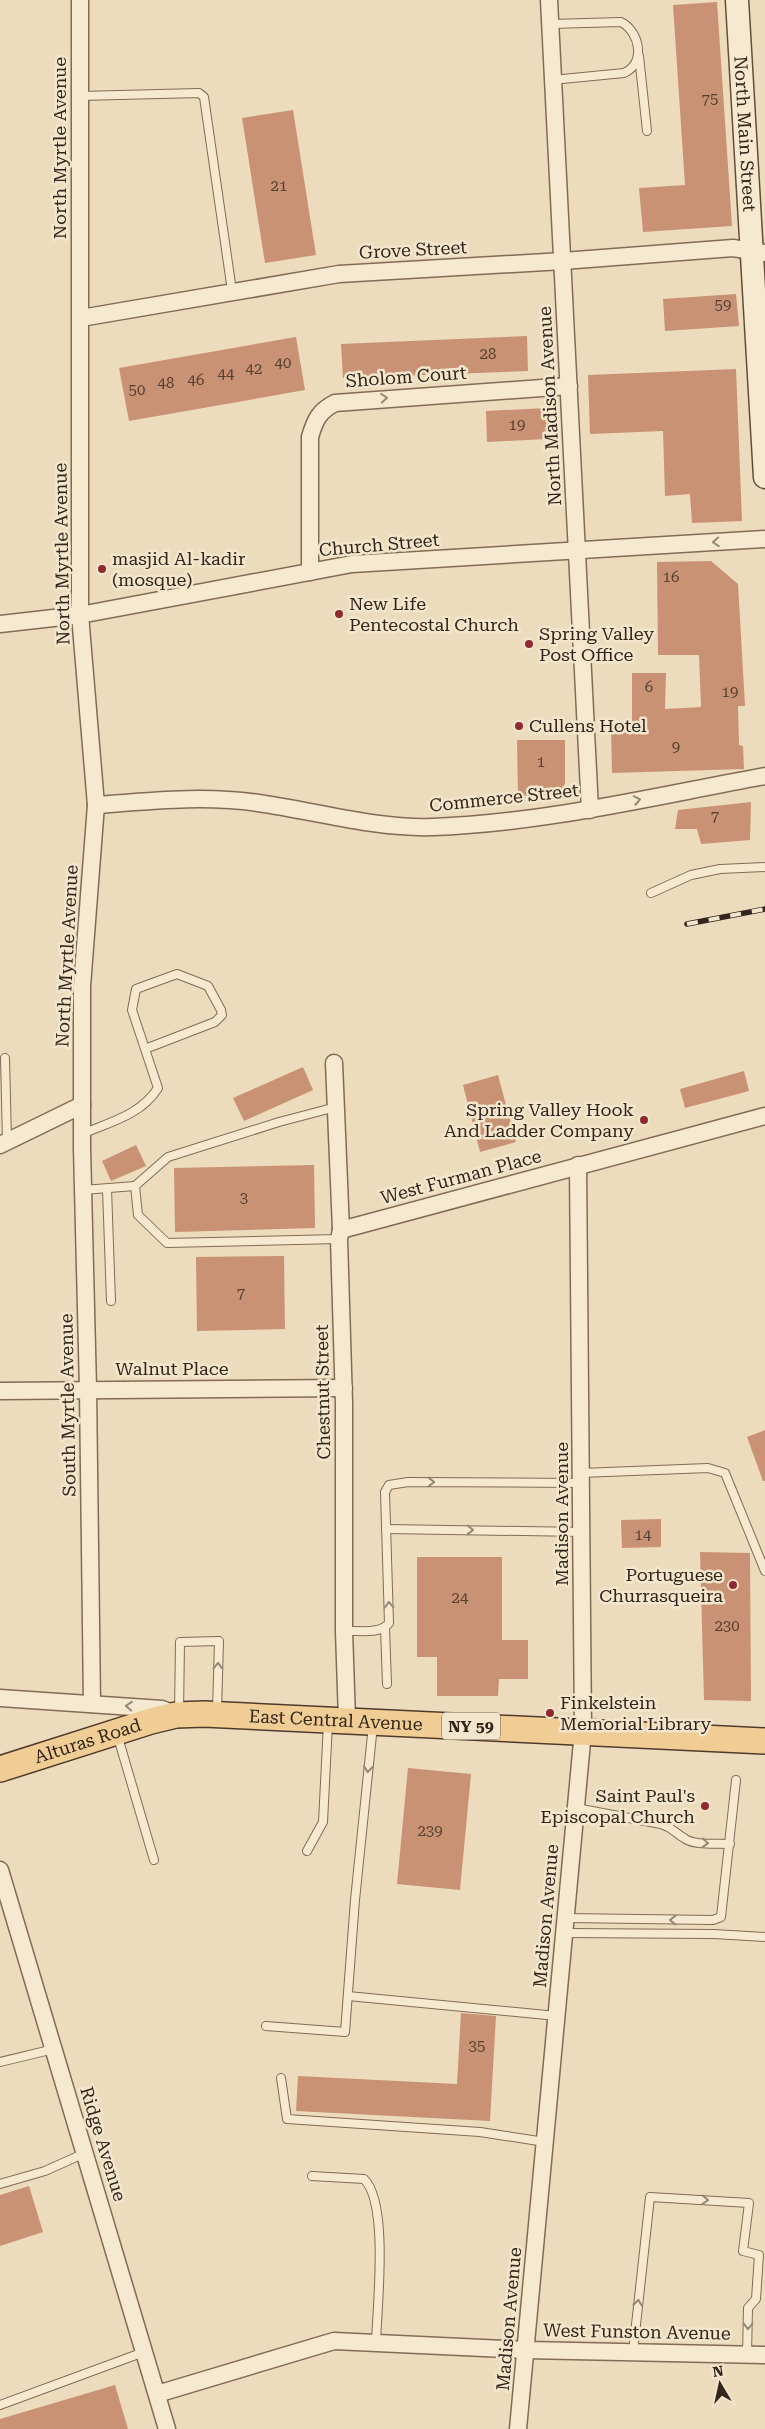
<svg xmlns="http://www.w3.org/2000/svg" width="765" height="2429" font-family="'Roboto Serif',serif">
<style>
.building{fill:#c99274}
.lines{fill:none;stroke-linecap:round;stroke-linejoin:round}
.service-casing{stroke:#836b57;stroke-width:10}
.minor-casing{stroke:#836b57;stroke-width:19}
.secondary-casing{stroke:#644d3a;stroke-width:25}
.primary-casing{stroke:#503a2b;stroke-width:28}
.service{stroke:#f7e9cf;stroke-width:8}
.minor{stroke:#f7e9cf;stroke-width:16}
.secondary{stroke:#f7e9cf;stroke-width:22}
.primary{stroke:#efcd94;stroke-width:25}
.rail-casing{stroke:#33251b;stroke-width:5.5}
.rail{stroke:#f4e6cc;stroke-width:4;stroke-dasharray:11;stroke-linecap:butt}
.oneway{stroke:#958775}
.poi-dot{fill:#902930;stroke:#f4e6cc;stroke-width:2}
.labels{text-anchor:middle;stroke-width:5;stroke-linejoin:round;paint-order:stroke}
.number-label{font-size:15px;fill:#584031}
.shield{fill:#f4e6cc;stroke:#6d5f50;stroke-width:1}
.shield-label{font-size:16px;font-weight:bold;fill:#33251b}
.street-label{font-size:18px;fill:#33251b;stroke:#f4e6cc}
.poi-label{font-size:18px;fill:#33251b;stroke:#f4e6cc;text-anchor:start}
</style>
<rect width="100%" height="100%" fill="#ecdbbd"/>
<g class="building">
<polygon points="717,2 732,226 643,232 639,188 685,185 673,5"/>
<polygon points="293,110 316,255 265,263 242,118"/>
<polygon points="736,294 739,326 665,331 663,299"/>
<polygon points="527,336 528,371 343,378 341,344"/>
<polygon points="296,337 305,390 129,421 119,368"/>
<polygon points="736,369 742,521 692,523 690,494 665,496 663,431 590,434 588,375"/>
<polygon points="546,408 547,439 487,442 486,411"/>
<polygon points="711,561 738,584 745,706 738,706 739,745 743,746 744,769 612,773 611,724 632,723 632,673 666,673 665,709 701,707 699,655 658,655 657,562"/>
<polygon points="517,740 565,740 565,784 557,795 518,796"/>
<polygon points="751,802 750,840 701,844 697,829 675,829 678,810"/>
<polygon points="303,1067 313,1090 244,1121 233,1098"/>
<polygon points="744,1071 749,1091 685,1108 680,1089"/>
<polygon points="498,1075 516,1142 480,1152 463,1085"/>
<polygon points="136,1145 146,1166 111,1181 102,1161"/>
<polygon points="314,1165 315,1228 175,1232 174,1168"/>
<polygon points="284,1256 285,1329 197,1331 196,1257"/>
<polygon points="765,1430 765,1481 763,1481 747,1437"/>
<polygon points="661,1519 661,1547 622,1548 621,1520"/>
<polygon points="700,1552 750,1553 751,1701 704,1700"/>
<polygon points="417,1557 502,1557 502,1640 528,1640 528,1679 499,1679 498,1696 437,1696 437,1657 417,1657"/>
<polygon points="408,1768 471,1774 460,1890 397,1884"/>
<polygon points="461,2013 496,2016 490,2121 296,2111 298,2076 457,2084"/>
<polygon points="29,2186 43,2232 0,2246 0,2195"/>
<polygon points="115,2385 128,2429 0,2429 0,2419"/>
</g>
<g class="lines">
<defs>
<g id="service">
<path d="M550,24l71,-2c19,10 25,41 3,51l-72,7"/>
<polyline points="639,56 647,131"/>
<polyline points="80,96 199,93 204,97 232,291"/>
<polyline points="651,893 691,875 720,869 765,867"/>
<polyline points="5,1058 7,1141"/>
<polyline points="336,1107 279,1122 168,1157 135,1186 138,1215 167,1243 339,1239"/>
<path d="M82,1134c28,-12 59,-19 76,-46l-26,-78 4,-21 41,-15 31,12 13,24 1,5 -7,7 -70,27"/>
<polyline points="107,1189 111,1301"/>
<polyline points="83,1190 135,1186"/>
<polyline points="581,1473 708,1468 725,1473 765,1571"/>
<polyline points="386,1529 582,1532"/>
<polyline points="385,1628 387,1684"/>
<path d="M344,1631c14,-1 36,4 45,-8l-4,-131 4,-7 19,-3 173,1"/>
<polyline points="179,1713 180,1642 219,1641 217,1712"/>
<polyline points="117,1734 154,1860"/>
<path d="M576,1808l85,16c12,4 13,8 23,14 10,8 33,5 46,6"/>
<polyline points="307,1851 323,1822 328,1723"/>
<polyline points="566,1918 713,1920 721,1917 736,1780"/>
<polyline points="565,1933 714,1934 765,1937"/>
<polyline points="348,1996 557,2016"/>
<polyline points="266,2026 345,2032 355,1900 373,1725"/>
<polyline points="0,2062 54,2049"/>
<polyline points="281,2078 287,2119 480,2132 545,2142"/>
<path d="M312,2176l52,3c25,24 13,128 12,164"/>
<polyline points="0,2184 45,2171 85,2153"/>
<polyline points="633,2352 650,2197 749,2203 743,2251 759,2255 756,2299 748,2308 747,2355"/>
<polyline points="0,2405 144,2352"/>
</g>
<g id="minor">
<polyline points="80,0 80,615 96,805 82,986 82,1148 88,1389 92,1704"/>
<polyline points="549,0 590,810"/>
<polyline points="81,318 339,274 563,261 733,248 765,253"/>
<path d="M310,572v-135c5,-17 9,-26 25,-34l234,-17"/>
<polyline points="0,624 80,615 352,564 765,539"/>
<path d="M96,805c54,-4 108,-10 162,-2 58,8 117,26 175,24 112,-4 222,-31 332,-51"/>
<polyline points="334,1063 341,1230 339,1239 344,1403 344,1631 347,1719"/>
<polyline points="0,1145 82,1105"/>
<polyline points="341,1230 765,1116"/>
<polyline points="0,1391 344,1388"/>
<polyline points="0,1698 162,1709 172,1713"/>
<polyline points="0,1870 167,2429"/>
<polyline points="157,2394 334,2341 526,2350 765,2355"/>
<polyline points="518,2429 583,1731 578,1165"/>
</g>
<g id="secondary">
<path id="s1" d="M737,0l28,477"/>
</g>
<g id="primary">
<path id="s2" d="M0,1769l151,-48 25,-6 28,-1 561,27"/>
</g>
</defs>
<use href="#service" class="service-casing"/>
<use href="#minor" class="minor-casing"/>
<use href="#secondary" class="secondary-casing"/>
<use href="#primary" class="primary-casing"/>
<use href="#service" class="service"/>
<use href="#minor" class="minor"/>
<use href="#secondary" class="secondary"/>
<use href="#primary" class="primary"/>
<defs>
<polyline id="rail" points="687,924 765,909"/>
</defs>
<use href="#rail" class="rail-casing"/>
<use href="#rail" class="rail"/>
</g>
<defs><path id="oneway-chevron" d="M-2-3.5L2.5 0L-2 3.5" fill="none" stroke-width="1.6" stroke-linecap="round" stroke-linejoin="round" transform="scale(1.25)"/></defs>
<g class="oneway">
<use href="#oneway-chevron" transform="translate(384 398) rotate(-5)"/>
<use href="#oneway-chevron" transform="translate(716 542) rotate(176)"/>
<use href="#oneway-chevron" transform="translate(637 800) rotate(-11)"/>
<use href="#oneway-chevron" transform="translate(431 1482)"/>
<use href="#oneway-chevron" transform="translate(470 1530) rotate(1)"/>
<use href="#oneway-chevron" transform="translate(389 1605) rotate(-92)"/>
<use href="#oneway-chevron" transform="translate(218 1666) rotate(-89)"/>
<use href="#oneway-chevron" transform="translate(129 1706) rotate(-176)"/>
<use href="#oneway-chevron" transform="translate(368 1769) rotate(96)"/>
<use href="#oneway-chevron" transform="translate(705 1843) rotate(3)"/>
<use href="#oneway-chevron" transform="translate(673 1920) rotate(-179)"/>
<use href="#oneway-chevron" transform="translate(705 2200) rotate(4)"/>
<use href="#oneway-chevron" transform="translate(638 2303) rotate(-84)"/>
<use href="#oneway-chevron" transform="translate(748 2326) rotate(91)"/>
</g>
<g class="poi-dot">
<circle cx="102" cy="569" r="5"/>
<circle cx="339" cy="614" r="5"/>
<circle cx="529" cy="644" r="5"/>
<circle cx="519" cy="726" r="5"/>
<circle cx="644" cy="1120" r="5"/>
<circle cx="733" cy="1585" r="5"/>
<circle cx="550" cy="1713" r="5"/>
<circle cx="705" cy="1806" r="5"/>
</g>
<g class="labels">
<g class="number-label">
<text x="710" y="104">75</text>
<text x="279" y="191">21</text>
<text x="723" y="310">59</text>
<text x="488" y="359">28</text>
<text x="283" y="368">40</text>
<text x="254" y="374">42</text>
<text x="226" y="379">44</text>
<text x="196" y="385">46</text>
<text x="166" y="388">48</text>
<text x="137" y="395">50</text>
<text x="517" y="430">19</text>
<text x="671" y="582">16</text>
<text x="649" y="692">6</text>
<text x="730" y="697">19</text>
<text x="676" y="752">9</text>
<text x="541" y="767">1</text>
<text x="715" y="821">7</text>
<text x="244" y="1203">3</text>
<text x="241" y="1298">7</text>
<text x="643" y="1540">14</text>
<text x="460" y="1603">24</text>
<text x="727" y="1631">230</text>
<text x="430" y="1836">239</text>
<text x="477" y="2051">35</text>
</g>
<rect class="shield" x="442" y="1712.5" width="58" height="27" rx="4"/>
<g class="shield-label">
<text x="471" y="1732">NY 59</text>
</g>
<g class="street-label">
<text dy="6" stroke="none"><textPath href="#s1" startOffset="134">North Main Street</textPath></text>
<text transform="translate(60 148) rotate(-90)" y="6">North Myrtle Avenue</text>
<text transform="translate(413 250) rotate(-3)" y="6">Grove Street</text>
<text transform="translate(406 377) rotate(-4)" y="6">Sholom Court</text>
<text transform="translate(550 406) rotate(-93)" y="6">North Madison Avenue</text>
<text transform="translate(379 545) rotate(-5)" y="6">Church Street</text>
<text transform="translate(62 554) rotate(-91)" y="6">North Myrtle Avenue</text>
<text transform="translate(504 798) rotate(-6)" y="6">Commerce Street</text>
<text transform="translate(67 956) rotate(-87)" y="6">North Myrtle Avenue</text>
<text transform="translate(461 1177) rotate(-15)" y="6">West Furman Place</text>
<text x="172" y="1375">Walnut Place</text>
<text transform="translate(323 1392) rotate(-91)" y="6">Chestnut Street</text>
<text transform="translate(68 1405) rotate(-91)" y="6">South Myrtle Avenue</text>
<text transform="translate(562 1514) rotate(-90)" y="6">Madison Avenue</text>
<text dy="6" stroke="none"><textPath href="#s2" startOffset="344">East Central Avenue</textPath></text>
<text dy="6" stroke="none"><textPath href="#s2" startOffset="92">Alturas Road</textPath></text>
<text transform="translate(546 1916) rotate(-85)" y="6">Madison Avenue</text>
<text transform="translate(103 2144) rotate(73)" y="6">Ridge Avenue</text>
<text transform="translate(509 2319) rotate(-85)" y="6">Madison Avenue</text>
<text transform="translate(637 2332) rotate(1)" y="6">West Funston Avenue</text>
</g>
<g class="poi-label">
<text x="112" y="565">masjid Al-kadir<tspan x="112" dy="21">(mosque)</tspan></text>
<text x="349" y="610">New Life<tspan x="349" dy="21">Pentecostal Church</tspan></text>
<text x="539" y="640">Spring Valley<tspan x="539" dy="21">Post Office</tspan></text>
<text x="529" y="732">Cullens Hotel</text>
<text x="634" y="1116" text-anchor="end">Spring Valley Hook<tspan x="634" dy="21">And Ladder Company</tspan></text>
<text x="723" y="1581" text-anchor="end">Portuguese<tspan x="723" dy="21">Churrasqueira</tspan></text>
<text x="560" y="1709">Finkelstein<tspan x="560" dy="21">Memorial Library</tspan></text>
<text x="695" y="1802" text-anchor="end">Saint Paul's<tspan x="695" dy="21">Episcopal Church</tspan></text>
</g>
</g>
<g transform="translate(720 2384) rotate(351)" stroke="#f4e6cc" stroke-width="4" paint-order="stroke">
<path d="M0-4L9 19L0 12L-9 19Z" fill="#33251b"/>
<text y="-8" font-size="14" font-weight="bold" text-anchor="middle" fill="#33251b">N</text>
</g>
</svg>
